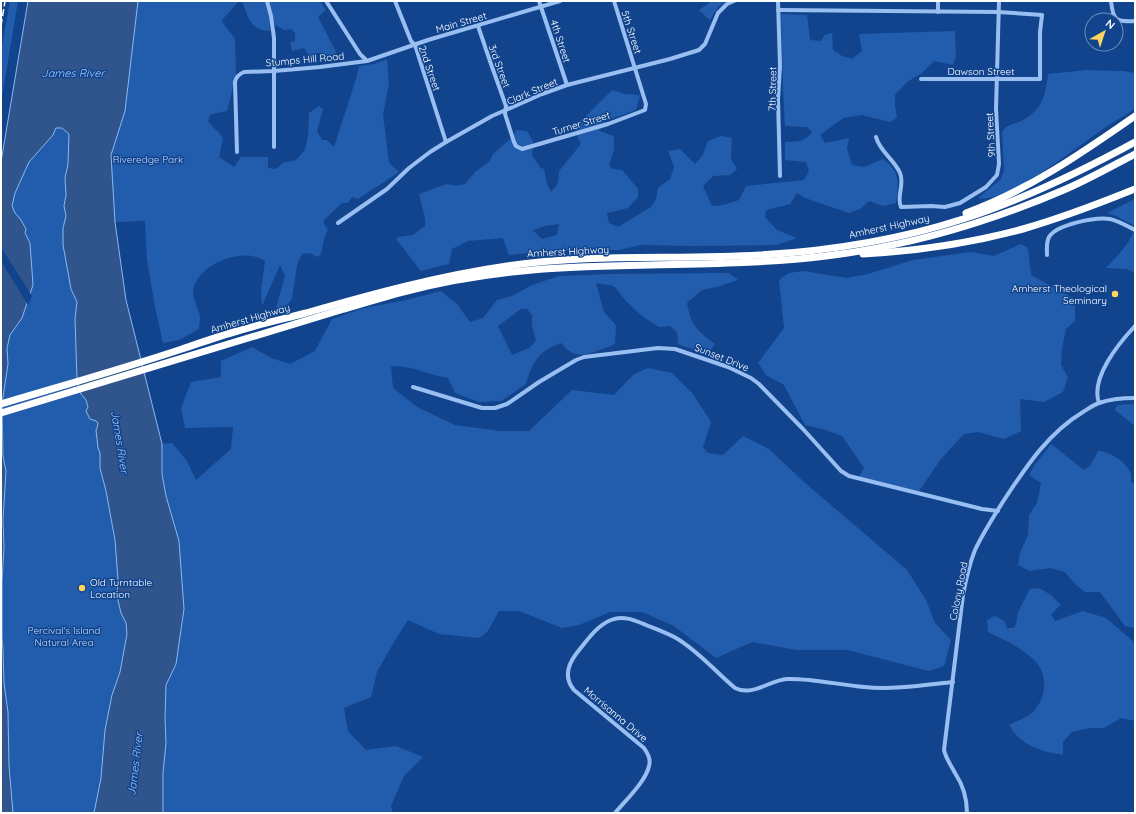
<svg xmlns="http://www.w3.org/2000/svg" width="1136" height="814" font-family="Quicksand,sans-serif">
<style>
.green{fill:#225dad;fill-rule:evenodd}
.water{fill:#2f558c;stroke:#8bb9f6}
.pier{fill:#11448d}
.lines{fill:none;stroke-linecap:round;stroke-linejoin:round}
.minor{stroke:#99bff2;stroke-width:4}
.motorway{stroke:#fff;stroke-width:7}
.rail{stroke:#fff;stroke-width:1.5;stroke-dasharray:7 3;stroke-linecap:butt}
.poi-dot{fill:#ffd45a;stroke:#11448d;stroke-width:1.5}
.labels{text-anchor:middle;stroke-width:3;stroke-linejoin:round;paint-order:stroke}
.street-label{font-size:10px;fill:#fff;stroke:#11448d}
.park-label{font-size:10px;fill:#c0dafd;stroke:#11448d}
.poi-label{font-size:10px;fill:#fff;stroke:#11448d;text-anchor:end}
.water-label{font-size:11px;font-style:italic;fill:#a5c9f9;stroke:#11448d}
</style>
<rect width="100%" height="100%" fill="#11448d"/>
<g class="green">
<polygon points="10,1 18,1 1,103 1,51"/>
<path d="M138,1h101l-17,19c3,8 9,12 13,19l1,36 -9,36c-6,2 -11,1 -17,4l-2,6c5,7 11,11 15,17l-4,19 15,10 7,-10h27v11l8,1 7,-6 13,-3 9,-10 3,-14 1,-23 10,-7 4,3 -6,22 5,9h5l7,7 22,-68 3,-13 15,-2 13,-5 2,25 -6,30 6,49 10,9 -41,27 -6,-2 -4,6h-6l-18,17v4l4,6 -4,9 -3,15 -4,3 -7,-4 -8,1 -5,11 -5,34 -11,14 -5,-5 9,-32 -5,-11 -18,41 -1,-17 4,-28c-21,-15 -69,3 -72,31 0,8 6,17 7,25 0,3 -1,8 -1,12l-20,11 -16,3 -8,-36 -8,-47 -2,-39 -30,1 -4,-67 14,-44z"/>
<path d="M242,1h23l4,13 1,17c-21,-1 -22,-15 -28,-30z"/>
<path d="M269,1h51l6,9 -8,7 19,37 -5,7c-9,-10 -11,-10 -23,-5l-5,-8 -12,3 -2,-9 5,-1v-8l-4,-4 -7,1 -9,-5z"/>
<polygon points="709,1 726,1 718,7 710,20 699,10 709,3"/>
<path d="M781,14l26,1 3,25 11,1 4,-6 7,-2 1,17 9,6 10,3 10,-8 -3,-17 96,-3 1,25 -3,9 -19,-4 -12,12 -15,9 -12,13v10l2,13 -7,4 -28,-7 -19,3 -23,17 5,8 24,-5 -2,11 5,16 12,2 19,-8c17,12 16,24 13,44l-13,3 -14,-5 -9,8 -11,4 -44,-15 -8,-5 -7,11 -24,6 -1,7 12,13 20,8 -21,7 -82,1 -53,-1 -22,5 -69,1 -41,4 -6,-17 -35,3 -16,8 -3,15 -28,7 -25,-32 2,-2 15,-2 12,-9c1,-11 -4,-21 -6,-32l27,-10 11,2 8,-2 10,-12 15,-11 3,-7 17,-15 7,-9 10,1 6,10 -1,15 9,12 3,1 3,15 4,8 7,-9 1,-12 22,-27 -7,-16 2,-5 8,-5 28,-28 13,4 15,1 -4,15 -31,11 -6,10 15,5v13l-5,17 4,3 9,1 16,19v8l-10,11 -21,5 2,10 9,4 33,-20 5,-8 2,-11 12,-9 4,-12 -6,-16 12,-2 15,15 8,-9 5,-14 13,-5 11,2 -1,21 6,10 -7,6 -17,1 -10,10 9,20 11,-1 16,-5 7,-14 58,-6 5,-9 -3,-9 -21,-2v-18c12,-1 19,1 27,-10l-5,-5 -22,-1 -2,-36zM559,224l-2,11 -15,4 -9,-9 12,-4z"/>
<path d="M1087,70l36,1 12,2v36c-10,6 -21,13 -31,19 -24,17 -99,77 -126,70l23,-19 3,-8 -2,-39c5,-8 11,-7 19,-11 22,-11 24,-25 27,-47z"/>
<path d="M56,128h6l7,6 -1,30 -3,14 1,17 -2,11 2,10 -3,12v17l8,44 6,13 -2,17 2,61 4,14 5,6 2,6 -2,5 7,9 3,1 2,2v25l2,5v15l6,23 9,49 3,40 -1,16 4,17 5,10 1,11 -7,38 -8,23 -7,35 -4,48 -7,35h-81l-4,-47 -1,-54 -4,-29 -1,-33 -1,-13v-55l2,-35 -1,-27 3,-49 -3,-15 -1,-52 6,-40 -1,-16 3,-13 12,-17 11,-33 -3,-42 -5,-10 1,-4c-4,-7 -11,-14 -13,-21 -3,-8 11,-38 16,-46 8,-12 20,-21 27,-34z"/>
<polygon points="1135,199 1135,226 1114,215 1107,213"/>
<path d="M1135,229v44l-8,-4 -21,-1c12,-12 23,-24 29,-39z"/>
<polygon points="1021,244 1028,248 1031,275 1075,299 1075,321 1066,329 1062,349 1061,365 1068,377 1063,392 1044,402 1020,399 1021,431 1004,439 978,432 964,434 941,459 919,491 859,477 864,468 842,436 826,430 805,425 784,385 766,375 758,363 784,328 779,280 789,273 803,271 847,278 868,274 913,260 971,252 994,256"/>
<path d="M729,273l9,7 -21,7 -15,3 -15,13c4,22 10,28 28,41l-8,11 -29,-11 -1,-12 -7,-6 -11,1 -17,-11 -16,-15 -12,-15 -18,-3 8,29 12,13 -1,19c-9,4 -30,13 -39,10 -6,-1 -11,-7 -15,-11 -22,7 -29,20 -35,41l-25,17 -22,1 -24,-9 -7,-15c-19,-3 -37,-13 -57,-12l2,22 24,19 38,18 46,6h28l43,-41 42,5 20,-21 14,-6 24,5 21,21 18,28 -8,25 5,6 15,2 20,-19 26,13 35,33 103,88 19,30 9,23 16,17 -7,26 -15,5 -82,-21h-51l-44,-8 -36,16 -42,-32 -32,-14h-32l-31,13 -17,3 -43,-17h-20l-11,20 -9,7 -40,-4 -31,-14 -14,22 -17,30 -6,25 -27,11 4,23 18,19 30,-4 27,11 -19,19 -13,30 2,7h-230v-40l3,-30 -1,-24 1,-34 10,-21 8,-55 -5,-68 -13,-45 -4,-22v-30l10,-1 15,18 9,19 35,-31 2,-22 -48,1 -4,-20 10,-26 30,-5v-16l31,-14 19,11 19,6 25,-13 17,-32 32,-11 42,-8 35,-9 16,13 13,18 13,-4 14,-18 15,-4 20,-11 27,-9 50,-2zM521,309h6l5,6v11l4,15 -7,7 -17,7 -14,-29z"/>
<polygon points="1135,404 1135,426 1115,410 1117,405"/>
<path d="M1051,444l33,26 6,-4 8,-15c12,1 27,10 32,21 2,3 1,7 1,10l4,3v143l-10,-2 -25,-34h-15l-10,-8 -10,-12 -15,-4 -20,3 -12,-6 2,-12 8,-18 1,-20 8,-12 4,-20 -12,-8 5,-9z"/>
<path d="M1039,588l12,7 10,10 -10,9 4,7 28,-10 23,7 29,25v78l-14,-3 -17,10h-14l-18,4 -9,10v13c-23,-4 -42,-9 -54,-30 8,-4 17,-7 24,-13 13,-13 16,-37 2,-51 -13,-13 -30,-21 -47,-29l-1,-12 8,-4 9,5 3,7h7l2,-4 2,-12 12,-23z"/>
</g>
<polygon class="water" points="28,1 138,1 125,111 111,155 115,222 126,300 162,444 162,474 166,496 179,541 184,609 176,664 166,685 165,719 166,743 163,773 163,813 94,813 101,778 105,730 112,695 120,672 127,634 126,623 121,613 117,596 118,580 115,540 106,491 100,468 100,453 98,448 96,430 97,428 98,423 96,421 90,419 86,411 88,407 86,400 81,394 77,380 75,319 77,302 71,289 63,245 63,228 66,216 64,206 66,195 65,178 68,164 69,134 62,128 56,128 53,135 29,162 15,193 12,206 15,213 21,220 26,229 25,233 30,243 33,285 22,318 10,335 7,348 8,364 2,404 3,456 6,471 3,520 4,547 2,582 2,637 3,650 4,683 8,712 9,766 13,813 1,813 1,162"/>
<polygon class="pier" points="1,247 32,296 28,305 1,261"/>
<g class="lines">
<g class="minor">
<polyline points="267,1 271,16 274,38 274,147"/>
<polyline points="326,1 360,54 367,61"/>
<polyline points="395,1 411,41 415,45 446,142"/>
<polyline points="539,1 567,85"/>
<polyline points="778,1 780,66 778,99 780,176"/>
<path d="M1111,1c2,20 5,21 24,20"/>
<polyline points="778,10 998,12 1042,15 1040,32 1040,79 921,79"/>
<polyline points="938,12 938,1"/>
<polyline points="478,26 491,64 506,106 505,114 514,142 516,146 522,149 608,124 645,110 646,104 614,1"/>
<path d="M876,137c4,15 18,22 24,36 5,11 -4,24 1,34l30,-1 14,1 15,-4 26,-16 11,-12 2,-11 -3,-55 3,-108"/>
<path d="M237,152l-2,-70c1,-5 4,-8 9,-10l30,-1 46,-4 47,-6 61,-21 132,-39"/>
<polyline points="338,223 387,189 409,168 430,152 446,142 492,116 542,94 567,85 670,59 699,50 705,44 718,13 727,4 734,1"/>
<path d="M1047,255c0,-6 -1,-12 2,-18 8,-13 47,-20 61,-18 9,2 17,7 25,11"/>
<polyline points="413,387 482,408 495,408 507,404 539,382 576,360 584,357 658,348 675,349 728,367 751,378 759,384 803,429 841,471 849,476 982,509 998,511"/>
<path d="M1099,403c-9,-25 20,-60 36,-77"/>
<path d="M615,813c10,-12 31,-32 34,-47 2,-7 -1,-12 -5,-18l-70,-58c-10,-12 -7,-24 2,-36 10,-12 20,-28 35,-34 12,-5 23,0 35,5 10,4 21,8 30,13 21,12 40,34 59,50 17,9 35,-8 52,-9 23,-1 53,6 77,8 28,3 61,-2 89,-5"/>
<path d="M967,813c0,-14 -4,-28 -12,-40 -4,-8 -9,-14 -11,-23l19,-155c3,-16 6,-30 12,-45 8,-17 19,-34 29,-50 22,-33 44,-67 79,-88 5,-3 10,-7 16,-9 11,-4 24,-5 36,-5"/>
</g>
<g class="motorway">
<path d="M966,213c61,-22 116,-60 169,-97"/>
<path d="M863,254c54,-3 108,-11 160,-25 38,-11 75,-25 112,-40"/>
<path d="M1,404c60,-18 121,-35 181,-55 18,-6 37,-13 56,-18 22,-7 45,-12 68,-18 66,-19 132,-37 201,-47 83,-13 169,-6 253,-11 68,-4 138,-15 203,-36 59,-19 117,-47 172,-77"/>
<path d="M1,413l343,-104c19,-5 39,-12 59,-17 42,-11 85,-18 129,-22 97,-8 196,-2 294,-14 82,-10 164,-34 240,-67 23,-10 46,-23 69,-35"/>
</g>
<polyline class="rail" points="1,26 5,1"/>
</g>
<g class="poi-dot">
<circle cx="1115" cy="294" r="4"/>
<circle cx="82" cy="588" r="4"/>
</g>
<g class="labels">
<g class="street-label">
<text transform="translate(461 22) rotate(-16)" y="4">Main Street</text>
<text transform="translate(632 32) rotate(72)" y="4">5th Street</text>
<text transform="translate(561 41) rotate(72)" y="4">4th Street</text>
<text transform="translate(305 59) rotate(-5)" y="4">Stumps Hill Road</text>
<text transform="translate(500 66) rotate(70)" y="4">3rd Street</text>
<text transform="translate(430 68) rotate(71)" y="4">2nd Street</text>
<text x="981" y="75">Dawson Street</text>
<text transform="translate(772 89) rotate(-89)" y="4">7th Street</text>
<text transform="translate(532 91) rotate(-23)" y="4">Clark Street</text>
<text transform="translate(581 123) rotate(-17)" y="4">Turner Street</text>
<text transform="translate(990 135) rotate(-93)" y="4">9th Street</text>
<text transform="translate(889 226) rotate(-12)" y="4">Amherst Highway</text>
<text transform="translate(568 251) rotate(-3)" y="4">Amherst Highway</text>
<text transform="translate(250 318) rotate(-16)" y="4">Amherst Highway</text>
<text transform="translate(722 357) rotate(22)" y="4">Sunset Drive</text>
<text transform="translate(958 591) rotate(-79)" y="4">Colony Road</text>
<text transform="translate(616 714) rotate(40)" y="4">Morrisanna Drive</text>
</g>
<g class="park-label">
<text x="148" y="163">Riveredge Park</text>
<text x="64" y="634">Percival's Island<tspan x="64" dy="12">Natural Area</tspan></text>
</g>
<g class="poi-label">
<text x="1107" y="292">Amherst Theological<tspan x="1107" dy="12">Seminary</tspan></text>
<text x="90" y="586" text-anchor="start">Old Turntable<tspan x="90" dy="12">Location</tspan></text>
</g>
<g class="water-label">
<text x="73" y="77">James River</text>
<text transform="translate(120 442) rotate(81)" y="4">James River</text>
<text transform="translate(135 764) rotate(-83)" y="4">James River</text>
</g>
</g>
<rect width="1136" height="814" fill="none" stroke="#ffffff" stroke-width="4"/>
<g transform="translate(1104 32) rotate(39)"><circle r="19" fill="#11448d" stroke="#708fbb"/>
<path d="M0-3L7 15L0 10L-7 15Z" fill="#ffd45a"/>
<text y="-6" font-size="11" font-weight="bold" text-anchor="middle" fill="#ffffff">N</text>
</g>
</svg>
